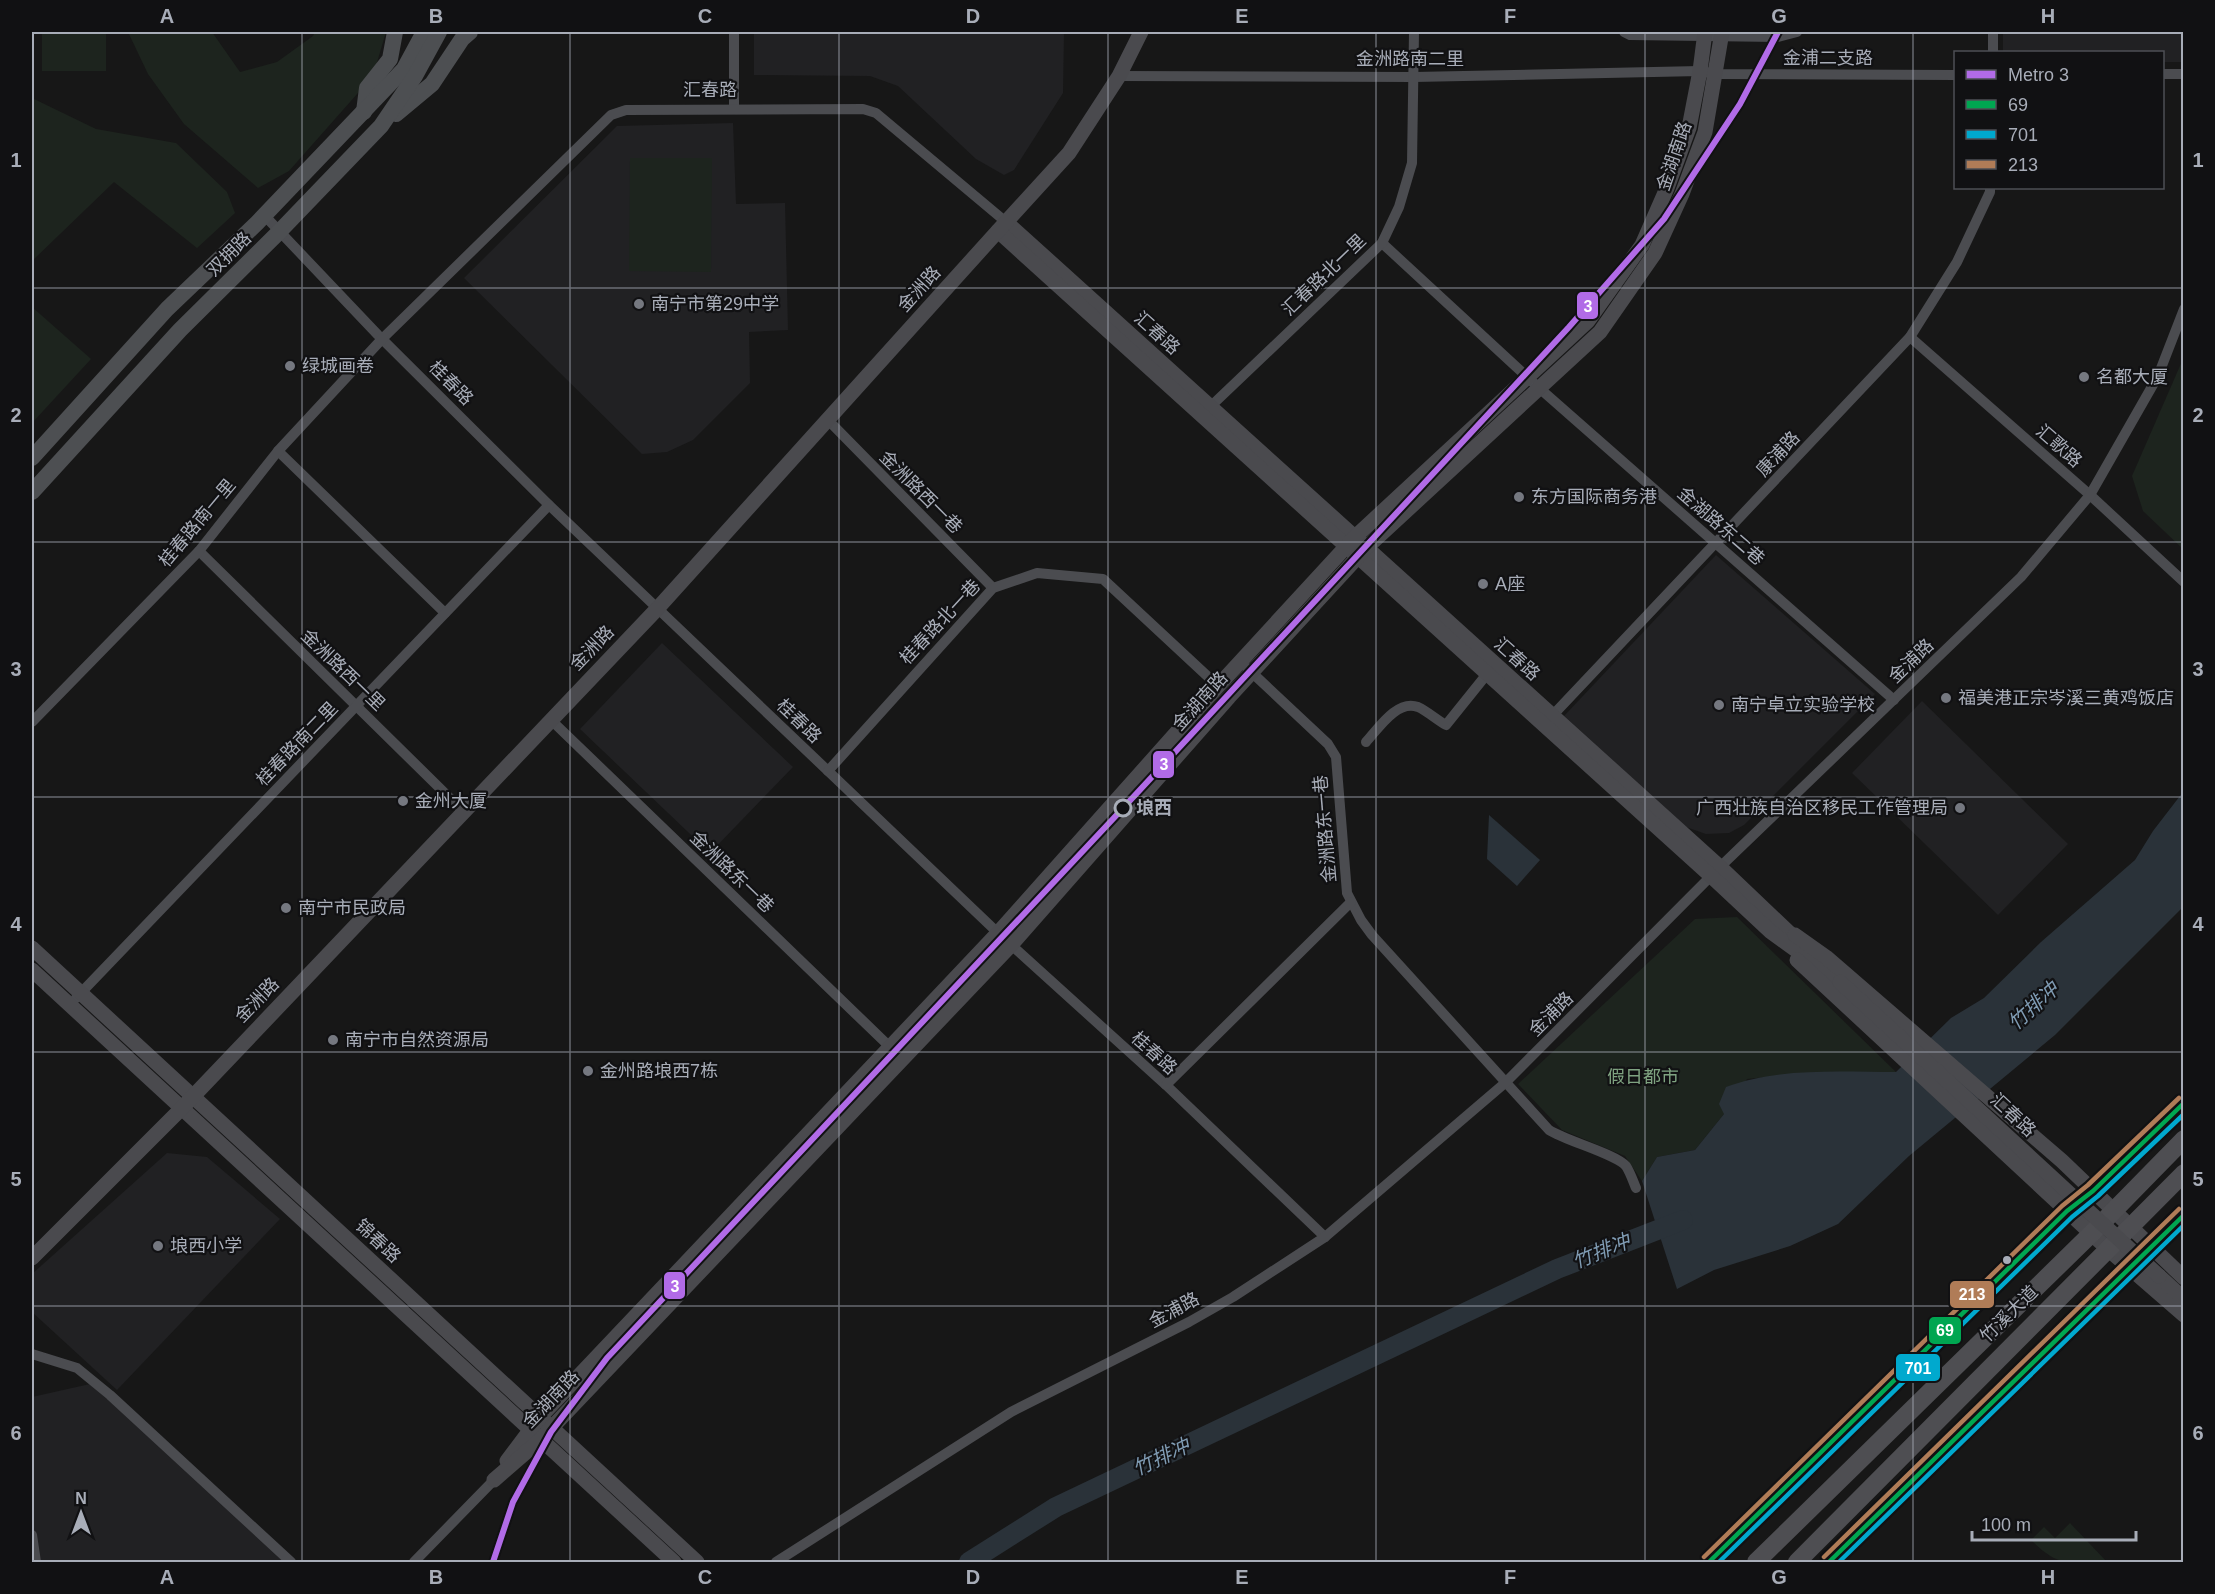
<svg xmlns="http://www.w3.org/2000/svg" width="2215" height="1594" font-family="Helvetica,'Noto Sans SC',sans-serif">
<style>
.built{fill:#212123}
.green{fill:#1d241e}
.water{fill:#2a3239}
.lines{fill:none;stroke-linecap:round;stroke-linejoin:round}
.river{stroke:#2a3239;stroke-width:20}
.minor{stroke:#4b4c50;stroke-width:10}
.secondary{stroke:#4a4a4e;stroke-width:15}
.primary{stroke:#4d4f52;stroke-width:16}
.trunk{stroke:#4e4e52;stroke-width:18}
.secondary-bridge{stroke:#4a4a4e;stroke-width:15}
.bus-1-casing{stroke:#111113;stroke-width:9}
.bus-2-casing{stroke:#111113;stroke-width:9}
.bus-3-casing{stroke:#111113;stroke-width:9}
.bus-1{stroke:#00a651;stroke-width:4.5}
.bus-2{stroke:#00a9ce;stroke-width:4.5}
.bus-3{stroke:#b07c57;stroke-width:4.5}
.metro-1-casing{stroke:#111113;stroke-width:10}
.metro-1{stroke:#b16be7;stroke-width:6}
.grid{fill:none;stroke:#a8adb8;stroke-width:1.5;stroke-opacity:0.55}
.poi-dot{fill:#757880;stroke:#111113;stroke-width:2}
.stop-dot{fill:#111113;stroke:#a8adb8;stroke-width:3}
.bus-dot{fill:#a8adb8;stroke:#111113;stroke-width:2}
.labels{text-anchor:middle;stroke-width:4.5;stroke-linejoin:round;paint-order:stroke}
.street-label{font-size:18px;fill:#a8adb8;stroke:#111113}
.poi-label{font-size:18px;fill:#a8adb8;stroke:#111113;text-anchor:start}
.stop-label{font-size:18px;font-weight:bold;fill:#a8adb8;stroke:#111113;text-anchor:start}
.park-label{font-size:18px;fill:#7fa381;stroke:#111113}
.water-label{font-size:20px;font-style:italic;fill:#7f9bb3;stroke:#111113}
.line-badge{stroke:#111113;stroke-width:2}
.badge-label{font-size:16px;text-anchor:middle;font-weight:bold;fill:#fff}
.neatline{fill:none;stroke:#a8adb8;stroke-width:2}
.grid-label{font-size:20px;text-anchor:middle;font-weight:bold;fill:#a8adb8}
</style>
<rect width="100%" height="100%" fill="#171717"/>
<g class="built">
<polygon points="754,32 1064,32 1063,93 1014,170 1004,175 976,159 898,86 870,76 754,75"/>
<polygon points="2003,32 2183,32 2183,62 2163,62 2162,52 2003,52"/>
<polygon points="733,123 736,204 785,203 788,330 749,332 750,383 693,440 667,452 642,454 464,278 617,126"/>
<polygon points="1716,555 1875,694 1744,825 1729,833 1706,834 1686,827 1564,716"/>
<polygon points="662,643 793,767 710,853 580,729"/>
<polygon points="1922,701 2068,844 1998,915 1852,773"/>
<polygon points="167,1153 207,1157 280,1219 117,1390 32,1312 32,1274"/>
<polygon points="90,1384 108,1398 285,1562 32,1562 32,1397"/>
</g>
<g class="green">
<rect x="42" y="32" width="64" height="39"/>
<polygon points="128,32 212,32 240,72 277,62 313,36 315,32 386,32 373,76 289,171 258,188 184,124 148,74"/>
<polygon points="32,98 96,129 176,143 227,192 235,213 197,248 114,182 32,261"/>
<polygon points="630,158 712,158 711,272 629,271"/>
<polygon points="32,307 91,359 32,423"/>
<polygon points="2183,359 2184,549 2183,549 2143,511 2132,476"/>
<polygon points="1737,917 1896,1072 1809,1073 1747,1079 1724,1114 1695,1150 1657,1157 1642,1181 1625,1156 1562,1130 1518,1084 1695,919"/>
<path d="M2070,1523l37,39c-37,1 -48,6 -76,-22l13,-13 11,11z"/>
</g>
<g class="water">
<path d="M2183,792v115l-128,128 -146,121 -71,68 -48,22 -76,24 -37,19 -35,-108 15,-24 38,-7 29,-36 -5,-10 7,-17c53,-20 115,-15 170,-15l55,-54 33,-20 57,-56 94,-82 18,-29z"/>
<polygon points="1489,815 1540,860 1517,886 1487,859"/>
</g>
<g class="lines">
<polyline class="river" points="969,1562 1056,1507 1557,1269 1683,1220"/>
<g class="minor">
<polyline points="1624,32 1630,35 1778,37 1797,32"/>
<polyline points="1993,32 1993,52"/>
<polyline points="2162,74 2184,74"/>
<polyline points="1119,76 1414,77 1700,71 1716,74 1956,75"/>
<polyline points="734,109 734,32"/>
<polyline points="264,215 378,335 549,505 998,933 1166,1085 1325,1237"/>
<polyline points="1382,243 1538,387 1894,700"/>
<polyline points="1910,337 2090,495 2184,582"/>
<polyline points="1210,407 1382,243 1399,207 1412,163 1414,32"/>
<polyline points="827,419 993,588"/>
<polyline points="278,451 445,613"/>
<polyline points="199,551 464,812"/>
<path d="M1247,668l81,76 8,13 11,136 14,27 11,15 177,195c17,11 67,24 77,36 4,6 7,15 10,22"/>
<polyline points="1552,716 1910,337 1957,262 1990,192 1990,188"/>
<polyline points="551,720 890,1047"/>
<polyline points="32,722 199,551 278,451 382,339 611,115 626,110 863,109 876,113 1006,222"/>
<path d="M1366,742c12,-13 31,-43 52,-35 9,4 19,13 28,18l41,-51"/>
<polyline points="828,771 993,588 1037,573 1103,579 1218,686"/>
<polyline points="76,998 549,505"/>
<polyline points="1166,1085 1351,902"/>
<polyline points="32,1354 77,1368 110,1395 291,1562"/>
<polyline points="32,1535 36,1562"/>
<polyline points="414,1562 494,1480"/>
<polyline points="776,1562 1011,1412 1189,1322 1233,1297 1325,1237 1505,1083 1720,867 2021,577 2090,495 2158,376 2184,309"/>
</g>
<g class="secondary">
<polyline points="1006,222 1720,867 1801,944"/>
<polyline points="998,231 1711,876 1771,932 1840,982"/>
<polyline points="1795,935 1826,957 2062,1161 2184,1278"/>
<polyline points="32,948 697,1562"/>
<polyline points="1797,960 2109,1250 2184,1315"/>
<polyline points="32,970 674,1562"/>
<polyline points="32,1258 182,1108 657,609 1006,222 1069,153 1119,76 1141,32"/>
<polyline points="2159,1276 2184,1299"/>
<polyline points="507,1461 540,1417 998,933 1218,686 1355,537 1588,321 1642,245 1667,188 1689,128 1700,71 1705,32"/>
<polyline points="494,1480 540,1440 1011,945 1229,697 1366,548 1600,332 1655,253 1682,194 1705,132 1722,32"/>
<polyline points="1709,1562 2067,1211 2093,1191 2184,1103"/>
<polyline points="1829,1562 2131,1268 2184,1214"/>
</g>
<g class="primary">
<polyline points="364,112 367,88 390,59 395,32"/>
<polyline points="396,114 432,84 462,39 470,32"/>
<polyline points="32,458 167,309 257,223 404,69 424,32"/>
<polyline points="32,492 180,330 279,232 381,126 415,76 439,32"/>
</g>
<g class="trunk">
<polyline points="1756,1562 2092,1233 2184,1139"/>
<polyline points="1797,1562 2184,1173"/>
</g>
<polyline class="secondary-bridge" points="1840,982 2159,1276"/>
<defs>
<g id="bus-1">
<polyline points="1709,1562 2067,1211 2093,1191 2184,1103"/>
<polyline points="1829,1562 2184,1215"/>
</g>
<g id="bus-2">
<polyline points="1719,1562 2072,1217 2098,1196 2184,1114"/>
<polyline points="1839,1562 2184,1225"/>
</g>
<g id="bus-3">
<polyline points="1704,1557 2062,1206 2088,1185 2179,1098"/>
<polyline points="1824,1557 2179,1209"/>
</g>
</defs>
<use href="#bus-1" class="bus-1-casing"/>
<use href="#bus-2" class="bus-2-casing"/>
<use href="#bus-3" class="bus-3-casing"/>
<use href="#bus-1" class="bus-1"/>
<use href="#bus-2" class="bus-2"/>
<use href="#bus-3" class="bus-3"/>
<defs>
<polyline id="metro-1" points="493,1562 513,1502 551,1432 607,1358 1112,820 1569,327 1664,219 1740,104 1778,32"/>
</defs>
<use href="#metro-1" class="metro-1-casing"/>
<use href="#metro-1" class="metro-1"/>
</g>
<path class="grid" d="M302,32v1530M570,32v1530M839,32v1530M1108,32v1530M1376,32v1530M1645,32v1530M1913,32v1530M32,288h2152M32,542h2152M32,797h2152M32,1052h2152M32,1306h2152"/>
<g class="poi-dot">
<circle cx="639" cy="304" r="6"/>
<circle cx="290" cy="366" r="6"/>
<circle cx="2084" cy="377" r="6"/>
<circle cx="1519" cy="497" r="6"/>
<circle cx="1483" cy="584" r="6"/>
<circle cx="1946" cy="698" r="6"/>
<circle cx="1719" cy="705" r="6"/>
<circle cx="403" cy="801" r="6"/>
<circle cx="1960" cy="808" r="6"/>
<circle cx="286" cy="908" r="6"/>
<circle cx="333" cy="1040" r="6"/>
<circle cx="588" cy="1071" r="6"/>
<circle cx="158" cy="1246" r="6"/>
</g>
<circle class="stop-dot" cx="1123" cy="808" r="8"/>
<circle class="bus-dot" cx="2007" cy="1260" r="5"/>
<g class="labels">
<g class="street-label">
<text x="1828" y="64">金浦二支路</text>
<text x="1410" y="65">金洲路南二里</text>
<text x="710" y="96">汇春路</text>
<text transform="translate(1674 156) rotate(-71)" y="6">金湖南路</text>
<text transform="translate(229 254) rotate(-45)" y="6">双拥路</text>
<text transform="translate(1324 275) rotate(-44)" y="6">汇春路北一里</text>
<text transform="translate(919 289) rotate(-48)" y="6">金洲路</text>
<text transform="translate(1157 333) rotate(42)" y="6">汇春路</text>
<text transform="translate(451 383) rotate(45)" y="6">桂春路</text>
<text transform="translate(2059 446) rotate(41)" y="6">汇歌路</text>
<text transform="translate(1778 454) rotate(-47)" y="6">康浦路</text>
<text transform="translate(921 492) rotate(45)" y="6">金洲路西一巷</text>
<text transform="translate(197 523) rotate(-50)" y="6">桂春路南一里</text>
<text transform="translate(1721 526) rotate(41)" y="6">金湖路东二巷</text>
<text transform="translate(940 622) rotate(-47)" y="6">桂春路北一巷</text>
<text transform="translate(592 648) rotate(-46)" y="6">金洲路</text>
<text transform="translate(1517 659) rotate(42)" y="6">汇春路</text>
<text transform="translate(1911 661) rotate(-44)" y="6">金浦路</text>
<text transform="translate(343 670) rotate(44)" y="6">金洲路西一里</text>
<text transform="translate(1200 701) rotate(-48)" y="6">金湖南路</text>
<text transform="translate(799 721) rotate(44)" y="6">桂春路</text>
<text transform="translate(297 744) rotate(-46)" y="6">桂春路南二里</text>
<text transform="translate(1325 829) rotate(-95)" y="6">金洲路东一巷</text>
<text transform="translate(732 872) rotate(44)" y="6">金洲路东一巷</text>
<text transform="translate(257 1000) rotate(-46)" y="6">金洲路</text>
<text transform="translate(1551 1014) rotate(-45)" y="6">金浦路</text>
<text transform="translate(1154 1053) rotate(42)" y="6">桂春路</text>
<text transform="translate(2013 1115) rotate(43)" y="6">汇春路</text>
<text transform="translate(378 1241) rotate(43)" y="6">锦春路</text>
<text transform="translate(1174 1310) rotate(-28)" y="6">金浦路</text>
<text transform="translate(2009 1314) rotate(-44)" y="6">竹溪大道</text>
<text transform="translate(551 1399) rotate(-46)" y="6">金湖南路</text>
</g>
<g class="poi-label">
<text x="651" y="310">南宁市第29中学</text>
<text x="302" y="372">绿城画卷</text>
<text x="2096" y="383">名都大厦</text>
<text x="1531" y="503">东方国际商务港</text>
<text x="1495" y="590">A座</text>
<text x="1958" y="704">福美港正宗岑溪三黄鸡饭店</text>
<text x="1731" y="711">南宁卓立实验学校</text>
<text x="415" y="807">金州大厦</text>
<text x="1948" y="814" text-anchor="end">广西壮族自治区移民工作管理局</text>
<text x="298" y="914">南宁市民政局</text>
<text x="345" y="1046">南宁市自然资源局</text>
<text x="600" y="1077">金州路埌西7栋</text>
<text x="170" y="1252">埌西小学</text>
</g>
<g class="stop-label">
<text x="1136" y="814">埌西</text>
</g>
<g class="park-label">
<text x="1643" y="1083">假日都市</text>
</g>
<g class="water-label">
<text transform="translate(2033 1006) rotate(-42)" y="7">竹排冲</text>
<text transform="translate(1601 1251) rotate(-22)" y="7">竹排冲</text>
<text transform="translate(1161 1457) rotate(-25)" y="7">竹排冲</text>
</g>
</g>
<g class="line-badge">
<rect x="1576" y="291" width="23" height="29" rx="6" fill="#b16be7"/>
<rect x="1152" y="750" width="23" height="29" rx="6" fill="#b16be7"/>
<rect x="663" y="1271" width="23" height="29" rx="6" fill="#b16be7"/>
<rect x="1949" y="1280" width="46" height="29" rx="6" fill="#b07c57"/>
<rect x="1928" y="1316" width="34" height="29" rx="6" fill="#00a651"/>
<rect x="1895" y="1353" width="46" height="29" rx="6" fill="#00a9ce"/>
</g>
<g class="badge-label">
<text x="1588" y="312">3</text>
<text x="1164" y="770">3</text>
<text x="675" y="1292">3</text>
<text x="1972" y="1300">213</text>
<text x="1945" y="1336">69</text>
<text x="1918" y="1374">701</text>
</g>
<rect width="2215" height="1594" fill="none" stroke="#111113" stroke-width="66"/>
<rect x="1954" y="51" width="210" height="138" fill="#111113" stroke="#4d4f55" stroke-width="1.5"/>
<rect x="1966" y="70" width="30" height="9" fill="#b16be7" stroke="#4d4f55" stroke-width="1.5"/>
<text x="2008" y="81" font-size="18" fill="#a8adb8">Metro 3</text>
<rect x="1966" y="100" width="30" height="9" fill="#00a651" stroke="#4d4f55" stroke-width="1.5"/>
<text x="2008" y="111" font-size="18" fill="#a8adb8">69</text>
<rect x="1966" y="130" width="30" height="9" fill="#00a9ce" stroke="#4d4f55" stroke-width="1.5"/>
<text x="2008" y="141" font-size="18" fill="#a8adb8">701</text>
<rect x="1966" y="160" width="30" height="9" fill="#b07c57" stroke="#4d4f55" stroke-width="1.5"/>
<text x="2008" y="171" font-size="18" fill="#a8adb8">213</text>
<g transform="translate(81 1513)" stroke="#111113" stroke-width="4.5" paint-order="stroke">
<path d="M0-4.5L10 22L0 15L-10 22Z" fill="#a8adb8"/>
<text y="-9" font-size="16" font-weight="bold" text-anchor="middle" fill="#a8adb8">N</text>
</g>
<path d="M1972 1531v9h164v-9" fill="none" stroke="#a8adb8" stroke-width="3"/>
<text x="1981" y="1531" font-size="18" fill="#a8adb8" stroke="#111113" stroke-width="4.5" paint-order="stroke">100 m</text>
<rect x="33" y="33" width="2149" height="1528" class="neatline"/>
<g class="grid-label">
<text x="167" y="23">A</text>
<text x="436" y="23">B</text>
<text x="705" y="23">C</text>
<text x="973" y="23">D</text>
<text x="1242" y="23">E</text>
<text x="1510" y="23">F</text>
<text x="1779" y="23">G</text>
<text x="2048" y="23">H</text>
<text x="16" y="167">1</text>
<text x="2198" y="167">1</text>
<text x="16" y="422">2</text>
<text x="2198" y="422">2</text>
<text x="16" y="676">3</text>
<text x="2198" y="676">3</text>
<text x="16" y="931">4</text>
<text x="2198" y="931">4</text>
<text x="16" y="1186">5</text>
<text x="2198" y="1186">5</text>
<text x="16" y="1440">6</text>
<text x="2198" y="1440">6</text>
<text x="167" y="1584">A</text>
<text x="436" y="1584">B</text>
<text x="705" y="1584">C</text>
<text x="973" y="1584">D</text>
<text x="1242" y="1584">E</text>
<text x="1510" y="1584">F</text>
<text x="1779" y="1584">G</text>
<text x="2048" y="1584">H</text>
</g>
</svg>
